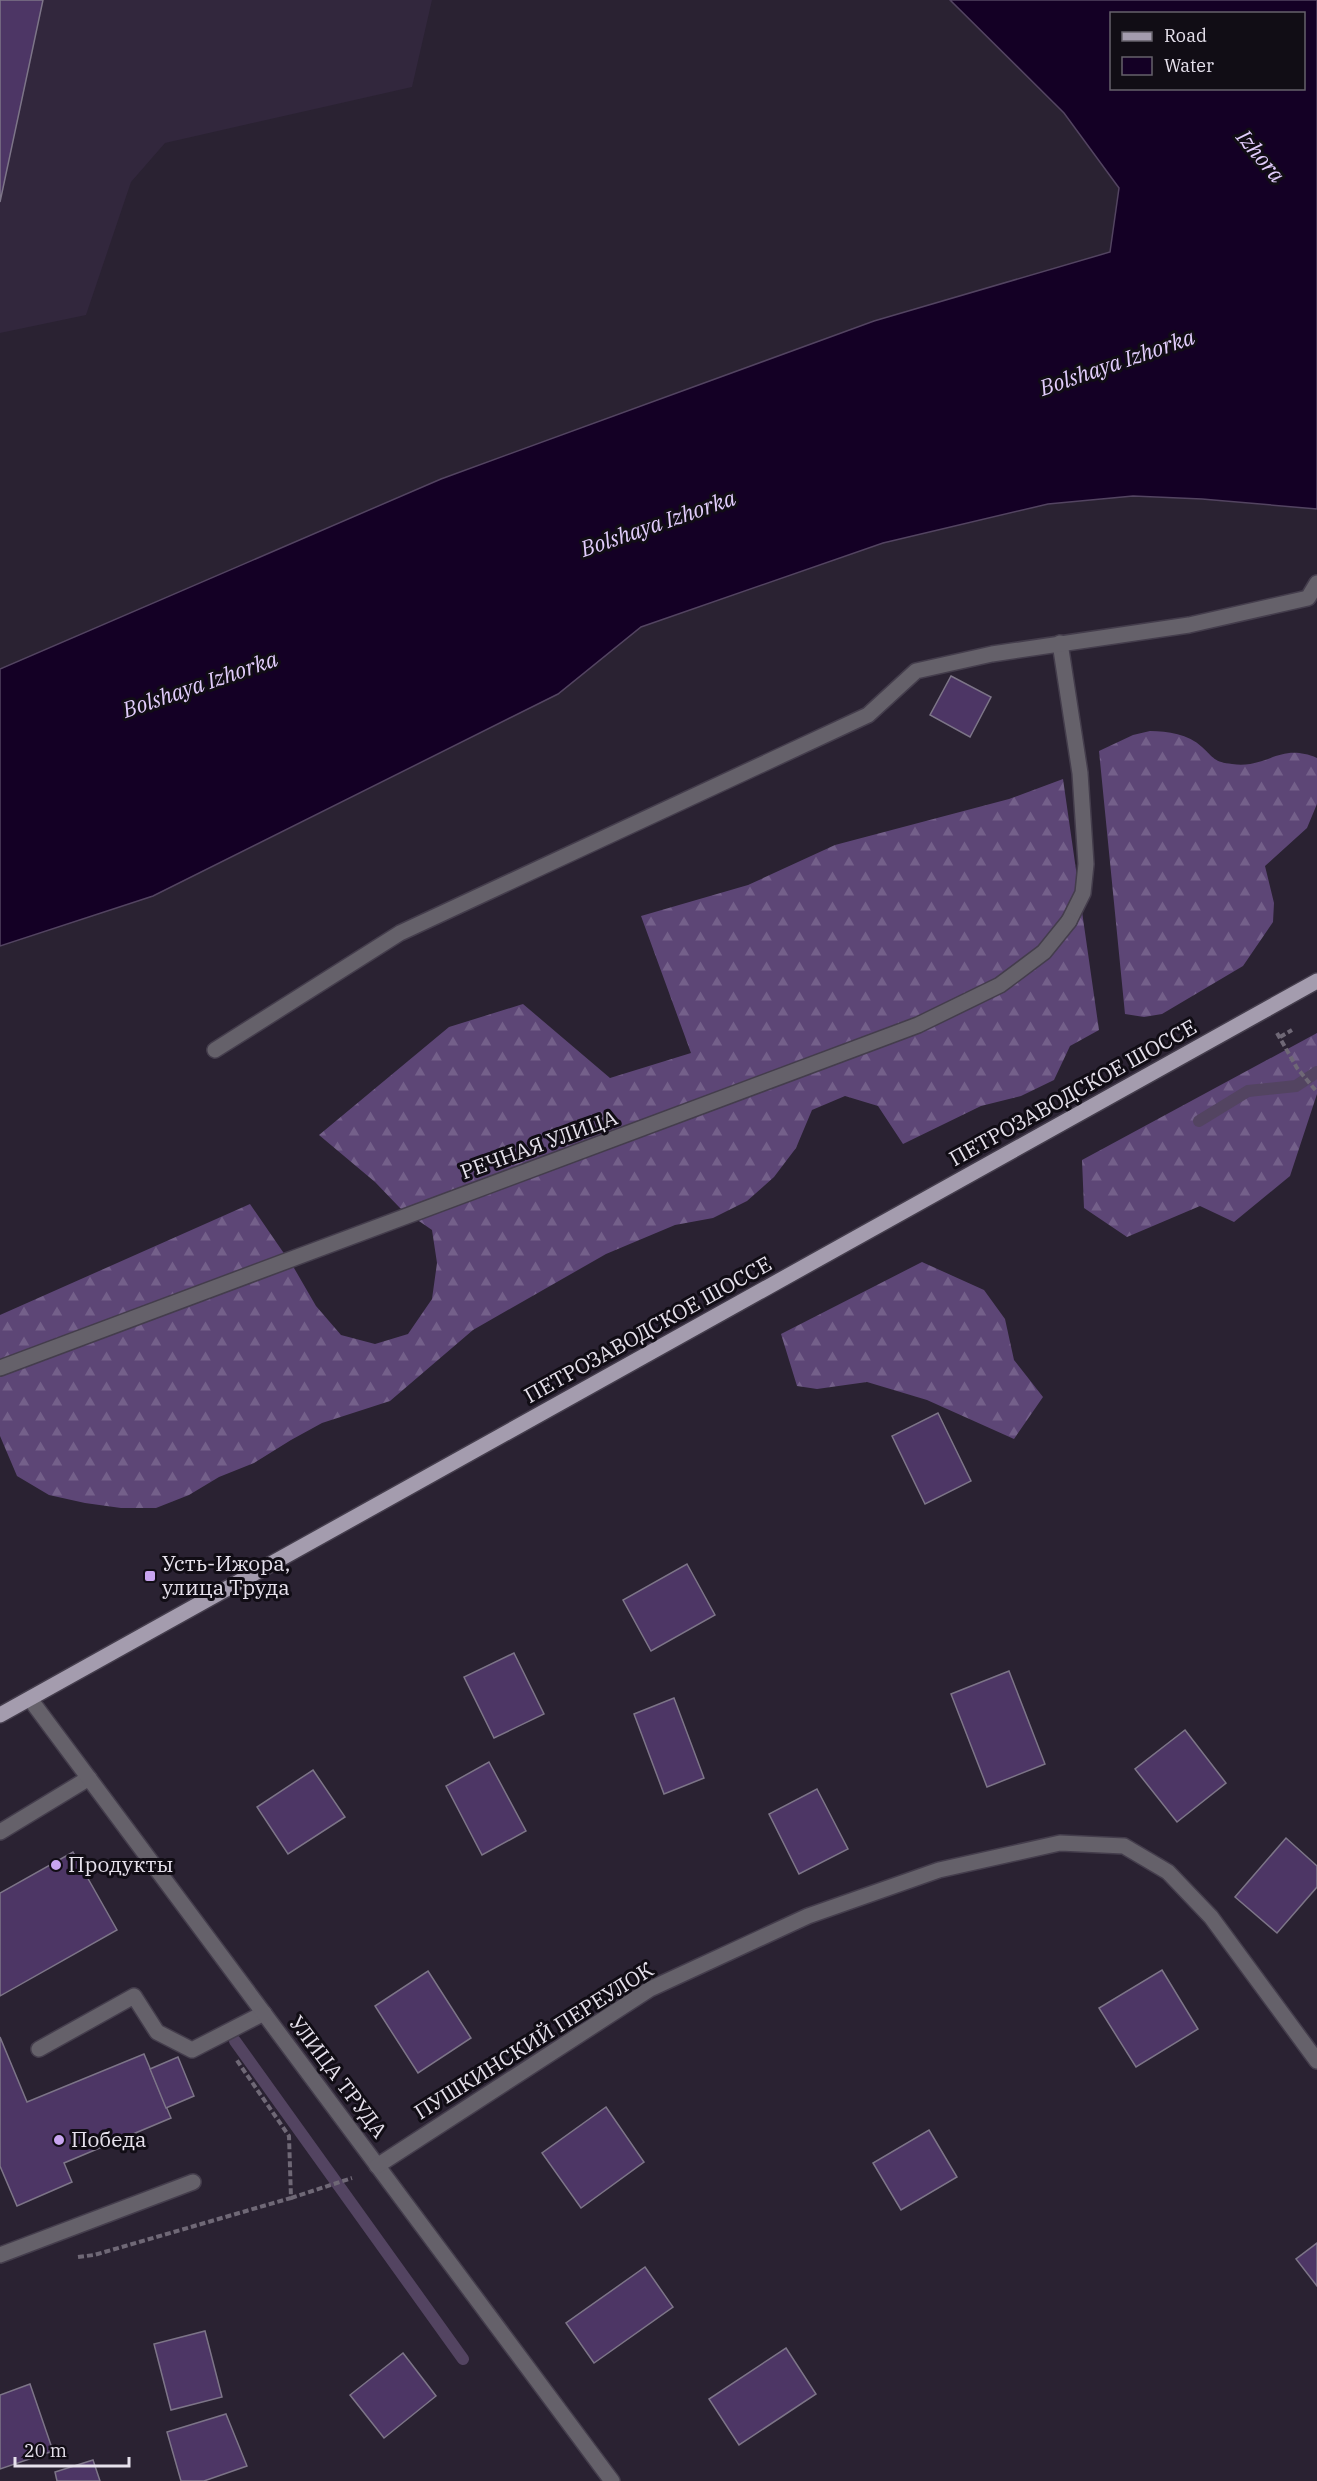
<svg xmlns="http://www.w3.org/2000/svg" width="1317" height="2481" font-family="'IBM Plex Serif',serif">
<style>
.built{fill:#32273d}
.forest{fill:url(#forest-firs)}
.water{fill:#140025;stroke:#534461;stroke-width:1.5;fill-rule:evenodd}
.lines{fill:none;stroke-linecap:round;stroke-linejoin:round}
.stream{stroke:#534461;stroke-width:12}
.building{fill:#4d3665;stroke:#7d7588;stroke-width:1.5}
.lane-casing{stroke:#443d4c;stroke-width:18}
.street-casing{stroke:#443d4c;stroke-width:18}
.primary-casing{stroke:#443d4c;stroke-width:18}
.path{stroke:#6f6876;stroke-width:4;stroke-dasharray:6 3;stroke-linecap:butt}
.lane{stroke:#65616a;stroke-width:15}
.street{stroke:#65616a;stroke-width:15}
.primary{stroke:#a49cae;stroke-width:15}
.poi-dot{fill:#c8a5ef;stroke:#110d15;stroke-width:2}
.labels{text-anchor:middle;stroke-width:6;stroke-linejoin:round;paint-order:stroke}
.street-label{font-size:21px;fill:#e6e1ec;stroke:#110d15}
.poi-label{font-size:21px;fill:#e6e1ec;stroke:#110d15;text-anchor:start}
.water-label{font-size:22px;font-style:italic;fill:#e2cdfc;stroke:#110d15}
</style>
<defs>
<pattern id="forest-firs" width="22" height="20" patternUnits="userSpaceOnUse" patternTransform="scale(1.5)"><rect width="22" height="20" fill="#5d4676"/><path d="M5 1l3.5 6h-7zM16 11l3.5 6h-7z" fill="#74608a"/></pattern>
</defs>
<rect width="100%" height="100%" fill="#2a2232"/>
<polygon class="built" points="0,0 432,0 412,87 165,143 131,182 86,315 0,333"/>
<g class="forest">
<path d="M1150,731c18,0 38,3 52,16 12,11 12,15 30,17 36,5 47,-22 85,-6v46l-10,24 -42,38 9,37 -1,19 -30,44 -81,48 -18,3 -19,-3 -26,-263 34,-16z"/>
<polygon points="1063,779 1099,1030 1070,1046 1054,1080 1021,1096 981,1106 903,1144 878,1106 845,1096 812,1110 796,1148 774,1177 747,1201 713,1218 675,1225 606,1254 473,1330 390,1401 322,1423 291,1440 254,1463 219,1477 189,1495 156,1508 121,1508 85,1503 49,1495 17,1476 0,1436 0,1315 250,1204 294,1268 316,1306 341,1335 375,1344 408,1334 432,1299 437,1263 432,1230 400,1208 375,1182 319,1135 449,1027 523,1004 610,1078 691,1053 641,916 748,885 835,845 1009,799"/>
<polygon points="1317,1033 1317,1094 1290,1176 1234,1222 1200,1206 1127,1237 1084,1208 1082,1160"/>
<polygon points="922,1262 984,1290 1005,1319 1014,1360 1043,1397 1014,1439 927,1400 867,1382 817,1389 797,1386 781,1334"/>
</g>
<path class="water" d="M950,0h367v509l-115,-10 -69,-3 -85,8 -165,39 -242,84 -83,67 -405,202 -153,50v-277l441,-190 433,-158 236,-69 9,-64 -55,-75zM1112,14h192v74h-192z"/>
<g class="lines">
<g class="stream">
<polyline points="1199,1121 1248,1091 1296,1086 1317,1072"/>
<polyline points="235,2041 463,2359"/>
</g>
</g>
<g class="building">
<polygon points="0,0 43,0 0,202"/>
<polygon points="951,676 991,697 970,737 930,715"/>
<polygon points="938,1413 971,1481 925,1504 892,1436"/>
<polygon points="687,1564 715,1615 651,1651 623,1600"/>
<polygon points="514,1653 544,1714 494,1738 464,1677"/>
<polygon points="1009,1671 1045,1764 987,1787 951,1694"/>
<polygon points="674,1698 704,1778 664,1794 634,1714"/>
<polygon points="1185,1730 1226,1783 1177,1822 1135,1769"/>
<polygon points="489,1762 526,1831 482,1855 446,1786"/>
<polygon points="313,1770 345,1817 288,1854 257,1807"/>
<polygon points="817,1789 848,1849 799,1874 769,1814"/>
<polygon points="1286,1838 1317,1866 1317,1887 1277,1933 1235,1897"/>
<polygon points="73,1852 117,1930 0,1996 0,1893"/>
<polygon points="1162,1970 1198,2029 1136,2067 1099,2008"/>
<polygon points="428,1971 471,2038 418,2073 375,2006"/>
<polygon points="0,2037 27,2102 144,2054 171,2118 64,2163 72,2182 17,2206 0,2166"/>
<polygon points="178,2057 194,2096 166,2108 150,2069"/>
<polygon points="606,2107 644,2162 581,2208 542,2153"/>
<polygon points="929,2130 957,2177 901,2210 873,2163"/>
<polygon points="1317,2243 1317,2286 1296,2259"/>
<polygon points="645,2267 673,2307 594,2363 566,2323"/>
<polygon points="205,2331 222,2397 171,2410 154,2344"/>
<polygon points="786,2348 816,2394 739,2445 709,2399"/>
<polygon points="403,2353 436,2396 384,2438 350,2395"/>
<polygon points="30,2384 53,2451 0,2469 0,2395"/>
<polygon points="226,2414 247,2466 204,2481 181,2481 167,2432"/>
<polygon points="93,2460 100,2481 57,2481 55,2472"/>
</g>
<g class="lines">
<defs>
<g id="lane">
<polyline points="1060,643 1080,773 1086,864 1083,893 1069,921"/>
<polyline points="215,1050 400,933 868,715 916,671 992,654 1189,625 1308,598 1317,583"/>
<polyline points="0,1832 89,1778"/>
<polyline points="39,2049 134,1996 157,2032 192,2050 264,2013"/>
<polyline points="0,2255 193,2182"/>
</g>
<g id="street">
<polyline points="0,1368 918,1025 1000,985 1044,952 1069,921"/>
<polyline points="30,1699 612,2481"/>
<polyline points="377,2166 650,1989 808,1916 939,1870 1060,1843 1124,1846 1168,1872 1211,1917 1317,2061"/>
</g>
<polyline id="primary" points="0,1715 1317,981"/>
</defs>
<use href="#lane" class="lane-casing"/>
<use href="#street" class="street-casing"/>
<use href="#primary" class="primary-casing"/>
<g class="path">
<polyline points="1277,1033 1297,1068 1317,1092"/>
<polyline points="1280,1037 1292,1030"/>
<polyline points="291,2198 352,2178"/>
<polyline points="78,2257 94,2255 291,2198 289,2136 236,2059"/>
</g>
<use href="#lane" class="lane"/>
<use href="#street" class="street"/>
<use href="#primary" class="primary"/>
</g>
<g class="poi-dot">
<rect x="144" y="1570" width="12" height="12" rx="3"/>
<circle cx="56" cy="1865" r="6"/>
<circle cx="59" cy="2140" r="6"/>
</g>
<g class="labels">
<g class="street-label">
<text transform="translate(1073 1093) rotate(-29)" y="7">ПЕТРОЗАВОДСКОЕ ШОССЕ</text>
<text transform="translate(539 1145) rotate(-20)" y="7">РЕЧНАЯ УЛИЦА</text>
<text transform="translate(648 1330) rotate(-29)" y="7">ПЕТРОЗАВОДСКОЕ ШОССЕ</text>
<text transform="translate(534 2041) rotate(-32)" y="7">ПУШКИНСКИЙ ПЕРЕУЛОК</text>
<text transform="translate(338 2077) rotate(53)" y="7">УЛИЦА ТРУДА</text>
</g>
<g class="poi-label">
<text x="162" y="1571">Усть-Ижора,<tspan x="162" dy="24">улица Труда</tspan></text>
<text x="68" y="1872">Продукты</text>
<text x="71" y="2147">Победа</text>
</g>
<g class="water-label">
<text transform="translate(1261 156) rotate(50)" y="8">Izhora</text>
<text transform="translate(1117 362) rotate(-19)" y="8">Bolshaya Izhorka</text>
<text transform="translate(658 523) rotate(-19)" y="8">Bolshaya Izhorka</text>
<text transform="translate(200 684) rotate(-19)" y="8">Bolshaya Izhorka</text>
</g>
</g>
<rect x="1110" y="12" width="195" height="78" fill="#110d15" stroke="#66626b" stroke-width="1.5"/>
<rect x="1122" y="32" width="30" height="9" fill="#a49cae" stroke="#66626b" stroke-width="1.5"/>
<text x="1164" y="42" font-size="18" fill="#e6e1ec">Road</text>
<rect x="1122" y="57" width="30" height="18" fill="#140025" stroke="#66626b" stroke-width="1.5"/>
<text x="1164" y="72" font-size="18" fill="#e6e1ec">Water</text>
<path d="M15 2457v9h114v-9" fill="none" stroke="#e6e1ec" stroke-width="3"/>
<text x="24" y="2457" font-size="18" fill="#e6e1ec" stroke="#110d15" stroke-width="4.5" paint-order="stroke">20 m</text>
</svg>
